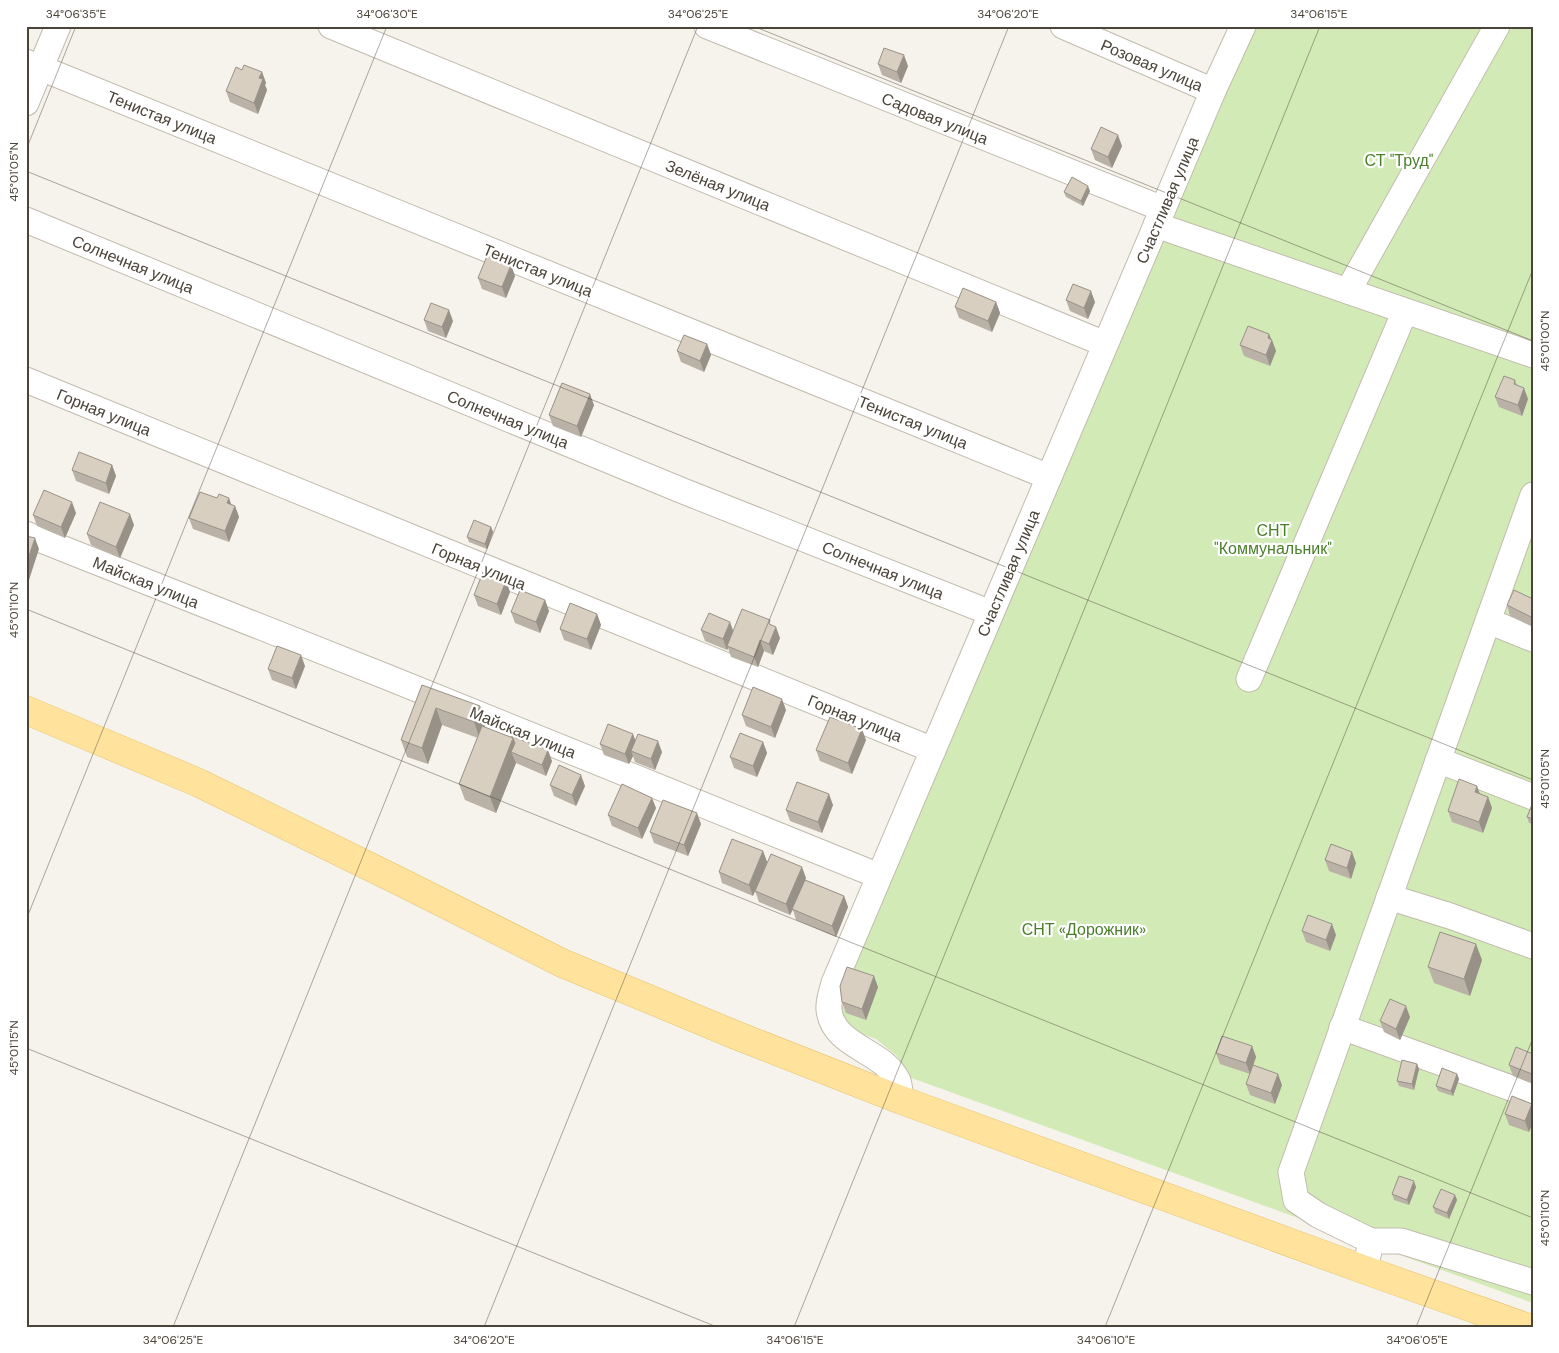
<svg xmlns="http://www.w3.org/2000/svg" width="1559" height="1353" font-family="'DM Sans',sans-serif">
<style>
.green{fill:#d2eab5}
.lines{fill:none;stroke-linecap:round;stroke-linejoin:round}
.minor-casing{stroke:#c2bbae;stroke-width:27}
.major-casing{stroke:#e6c16a;stroke-width:29}
.minor{stroke:#fff;stroke-width:25}
.major{stroke:#ffe39c;stroke-width:28}
.wall{fill:#bab2a6}
.shaded-wall{fill:#979187}
.building{fill:#d8cfc1;stroke:#979187}
.ticks{fill:none;stroke:#4b4439;stroke-width:1;stroke-opacity:0.45}
.labels{text-anchor:middle;stroke-width:4.5;stroke-linejoin:round;paint-order:stroke}
.street-label{font-size:16px;fill:#4b4439;stroke:#fff}
.park-label{font-size:16px;fill:#4a7f2a;stroke:#fff}
.neatline{fill:none;stroke:#4b4439;stroke-width:2}
.ticks-label{font-size:12px;text-anchor:middle;fill:#4b4439}
</style>
<rect width="100%" height="100%" fill="#f6f3ec"/>
<g class="green">
<polygon points="1253,26 1533,26 1533,350 1163,221"/>
<polygon points="1156,225 1533,355 1533,1303 906,1076 898,1057 876,1039 847,1028 835,1014"/>
</g>
<g class="lines">
<defs>
<g id="minor">
<polyline points="331,26 1105,344"/>
<polyline points="707,26 1163,209"/>
<polyline points="1063,26 1213,91"/>
<polyline points="26,62 1049,477"/>
<polyline points="26,103 58,26"/>
<polyline points="26,220 683,491 991,613"/>
<polyline points="1156,225 1533,355"/>
<polyline points="1348,291 1497,26"/>
<polyline points="26,380 933,750"/>
<polyline points="26,534 387,677 879,876"/>
<polyline points="1488,621 1533,639"/>
<polyline points="1249,679 1405,311"/>
<polyline points="1438,760 1533,797"/>
<polyline points="1389,897 1450,916 1533,946"/>
<polyline points="1342,1027 1533,1096"/>
<path d="M901,1100c-1,-6 -1,-13 -3,-19 -14,-31 -65,-34 -69,-71 -1,-9 3,-19 5,-27l329,-774 50,-118 30,-65"/>
<polyline points="1371,1241 1401,1241 1533,1282"/>
<polyline points="1365,1270 1371,1241 1318,1215 1296,1200 1291,1172 1533,495"/>
</g>
<polyline id="major" points="26,710 199,783 405,884 562,963 738,1036 901,1100 1365,1270 1526,1327"/>
</defs>
<use href="#minor" class="minor-casing"/>
<use href="#major" class="major-casing"/>
<use href="#minor" class="minor"/>
<use href="#major" class="major"/>
</g>
<g class="wall">
<polygon points="878,64 908,66 901,83 882,75"/>
<polygon points="242,70 262,72 266,83 265,85 267,90 258,114 230,102 226,91"/>
<polygon points="1122,146 1112,168 1095,160 1091,149"/>
<polygon points="1090,191 1083,206 1066,197 1064,192"/>
<polygon points="511,265 515,276 506,298 482,289 478,278"/>
<polygon points="1066,300 1095,302 1088,319 1070,311"/>
<polygon points="996,302 1000,313 992,332 959,318 955,307"/>
<polygon points="424,320 453,321 446,338 428,331"/>
<polygon points="1269,334 1276,351 1270,366 1244,356 1240,345"/>
<polygon points="707,344 711,355 704,372 681,362 677,351"/>
<polygon points="1515,380 1517,385 1528,399 1522,416 1499,407 1495,397"/>
<polygon points="594,405 581,437 553,426 549,415"/>
<polygon points="112,465 116,476 109,494 76,481 72,470"/>
<polygon points="232,505 235,506 239,517 229,542 193,529 189,518"/>
<polygon points="76,513 65,538 37,526 33,515"/>
<polygon points="134,525 120,558 91,545 87,534"/>
<polygon points="491,527 493,532 487,549 469,542 467,537"/>
<polygon points="506,581 510,592 501,615 478,606 474,595"/>
<polygon points="1533,599 1533,627 1510,616 1507,605"/>
<polygon points="545,600 549,611 540,633 515,623 511,612"/>
<polygon points="597,614 601,625 591,650 564,640 560,629"/>
<polygon points="772,625 780,638 773,655 764,651 758,667 731,657 728,648 727,650 705,641 701,630 733,631"/>
<polygon points="305,666 296,689 272,680 268,669"/>
<polygon points="422,685 486,722 485,727 552,761 546,776 516,763 496,813 465,800 459,784 478,738 442,725 428,764 407,757 401,740"/>
<polygon points="786,710 775,738 746,726 742,715"/>
<polygon points="636,740 662,752 655,770 635,762 633,756 629,764 604,755 600,744"/>
<polygon points="866,740 852,774 820,761 816,750"/>
<polygon points="763,742 767,753 757,777 734,768 730,757"/>
<polygon points="550,785 585,786 576,806 554,796"/>
<polygon points="1480,794 1488,797 1492,808 1483,833 1452,822 1448,811"/>
<polygon points="1533,802 1533,824 1529,823 1527,817"/>
<polygon points="833,805 822,833 790,821 786,810"/>
<polygon points="656,808 642,839 612,826 608,815"/>
<polygon points="701,824 688,856 654,843 650,832"/>
<polygon points="763,851 767,862 806,878 805,880 844,896 848,907 836,937 796,920 793,910 790,915 759,902 755,891 753,896 722,883 719,872"/>
<polygon points="1325,860 1356,863 1351,879 1329,871"/>
<polygon points="1302,931 1336,935 1330,951 1306,942"/>
<polygon points="1482,960 1470,996 1434,983 1428,967"/>
<polygon points="878,987 866,1020 846,1013 842,1002"/>
<polygon points="1410,1017 1400,1040 1384,1032 1380,1021"/>
<polygon points="1252,1046 1256,1057 1253,1066 1282,1085 1275,1104 1250,1095 1246,1084 1250,1074 1220,1064 1216,1053"/>
<polygon points="1533,1054 1533,1084 1513,1076 1509,1065"/>
<polygon points="1417,1064 1419,1069 1414,1090 1399,1086 1397,1081"/>
<polygon points="1457,1074 1459,1079 1453,1096 1438,1091 1436,1086"/>
<polygon points="1532,1104 1533,1107 1533,1122 1529,1132 1509,1125 1505,1114"/>
<polygon points="1416,1187 1409,1205 1394,1200 1392,1194"/>
<polygon points="1455,1195 1457,1200 1449,1219 1435,1213 1433,1207"/>
</g>
<g class="shaded-wall">
<polygon points="904,55 908,66 901,83 897,72"/>
<polygon points="262,72 266,83 265,85 267,90 258,114 254,103 259,78"/>
<polygon points="1118,135 1122,146 1112,168 1108,157"/>
<polygon points="1088,186 1090,191 1083,206 1081,201"/>
<polygon points="511,265 515,276 506,298 502,287"/>
<polygon points="1091,291 1095,302 1088,319 1084,308"/>
<polygon points="996,302 1000,313 992,332 988,321"/>
<polygon points="449,310 453,321 446,338 442,327"/>
<polygon points="1269,334 1272,341 1272,340 1276,351 1270,366 1266,355 1268,338"/>
<polygon points="707,344 711,355 704,372 700,361"/>
<polygon points="1524,388 1528,399 1522,416 1518,405"/>
<polygon points="590,394 594,405 581,437 577,426"/>
<polygon points="112,465 116,476 109,494 106,483"/>
<polygon points="229,498 233,509 227,503"/>
<polygon points="72,502 76,513 65,538 61,527"/>
<polygon points="235,506 239,517 229,542 225,531"/>
<polygon points="130,514 134,525 120,558 116,547"/>
<polygon points="491,527 493,532 487,549 485,544"/>
<polygon points="35,538 39,549 28,583 26,578 26,565"/>
<polygon points="506,581 510,592 501,615 497,604"/>
<polygon points="545,600 549,611 540,633 536,622"/>
<polygon points="597,614 601,625 591,650 587,639"/>
<polygon points="730,622 734,633 727,646 728,648 727,650 723,639"/>
<polygon points="776,627 780,638 773,655 769,644"/>
<polygon points="760,640 764,651 758,667 754,657"/>
<polygon points="301,655 305,666 296,689 292,678"/>
<polygon points="782,699 786,710 775,738 771,727"/>
<polygon points="480,706 486,722 480,739 474,722"/>
<polygon points="436,708 442,725 428,764 422,748"/>
<polygon points="862,729 866,740 852,774 848,763"/>
<polygon points="633,734 637,745 631,751 633,756 629,764 625,754"/>
<polygon points="513,738 519,755 511,752 516,763 496,813 490,797"/>
<polygon points="658,741 662,752 655,770 651,759"/>
<polygon points="763,742 767,753 757,777 753,766"/>
<polygon points="548,750 552,761 546,776 542,765"/>
<polygon points="581,775 585,786 576,806 572,795"/>
<polygon points="1477,786 1481,797 1475,792"/>
<polygon points="829,794 833,805 822,833 818,822"/>
<polygon points="1488,797 1492,808 1483,833 1479,822"/>
<polygon points="652,798 656,808 642,839 638,828"/>
<polygon points="697,813 701,824 688,856 684,845"/>
<polygon points="763,851 767,862 753,896 749,885"/>
<polygon points="1352,852 1356,863 1351,879 1347,868"/>
<polygon points="802,867 806,878 790,915 786,904"/>
<polygon points="844,896 848,907 836,937 832,926"/>
<polygon points="1332,924 1336,935 1330,951 1326,940"/>
<polygon points="1476,944 1482,960 1470,996 1464,979"/>
<polygon points="874,976 878,987 866,1020 862,1009"/>
<polygon points="1406,1006 1410,1017 1400,1040 1396,1029"/>
<polygon points="1252,1046 1256,1057 1250,1074 1246,1063"/>
<polygon points="1417,1064 1419,1069 1414,1090 1412,1084"/>
<polygon points="1278,1074 1282,1085 1275,1104 1271,1093"/>
<polygon points="1457,1074 1459,1079 1453,1096 1451,1091"/>
<polygon points="1532,1104 1533,1107 1533,1122 1529,1132 1525,1121"/>
<polygon points="1414,1181 1416,1187 1409,1205 1407,1200"/>
<polygon points="1455,1195 1457,1200 1449,1219 1447,1213"/>
</g>
<g class="building">
<polygon points="884,48 904,55 897,72 878,64"/>
<polygon points="244,65 262,72 259,78 263,79 254,103 226,91 236,67 242,70"/>
<polygon points="1101,127 1118,135 1108,157 1091,149"/>
<polygon points="1072,177 1088,186 1081,201 1064,192"/>
<polygon points="487,256 511,265 502,287 478,278"/>
<polygon points="1073,284 1091,291 1084,308 1066,300"/>
<polygon points="963,288 996,302 988,321 955,307"/>
<polygon points="431,303 449,310 442,327 424,320"/>
<polygon points="1248,326 1269,334 1268,338 1272,340 1266,355 1240,345"/>
<polygon points="684,335 707,344 700,361 677,351"/>
<polygon points="1504,376 1515,380 1514,384 1524,388 1518,405 1495,397"/>
<polygon points="562,383 590,394 577,426 549,415"/>
<polygon points="79,452 112,465 106,483 72,470"/>
<polygon points="44,490 72,502 61,527 33,515"/>
<polygon points="200,492 217,498 219,494 229,498 227,503 235,506 225,531 189,518"/>
<polygon points="100,502 130,514 116,547 87,534"/>
<polygon points="474,520 491,527 485,544 467,537"/>
<polygon points="26,536 35,538 26,565"/>
<polygon points="483,572 506,581 497,604 474,595"/>
<polygon points="520,590 545,600 536,622 511,612"/>
<polygon points="1514,590 1533,599 1533,618 1507,605"/>
<polygon points="570,603 597,614 587,639 560,629"/>
<polygon points="742,609 770,620 769,624 776,627 769,644 760,640 754,657 727,646"/>
<polygon points="709,613 730,622 723,639 701,630"/>
<polygon points="277,646 301,655 292,678 268,669"/>
<polygon points="422,685 480,706 474,722 436,708 422,748 401,740"/>
<polygon points="753,687 782,699 771,727 742,715"/>
<polygon points="830,717 862,729 848,763 816,750"/>
<polygon points="608,724 633,734 625,754 600,744"/>
<polygon points="482,726 513,738 490,797 459,784"/>
<polygon points="740,733 763,742 753,766 730,757"/>
<polygon points="638,734 658,741 651,759 631,751"/>
<polygon points="511,736 548,750 542,765 511,752 515,743 513,738 511,737"/>
<polygon points="559,765 581,775 572,795 550,785"/>
<polygon points="1459,779 1477,786 1475,792 1488,797 1479,822 1448,811"/>
<polygon points="797,782 829,794 818,822 786,810"/>
<polygon points="622,784 652,798 638,828 608,815"/>
<polygon points="663,800 697,813 684,845 650,832"/>
<polygon points="1533,802 1533,819 1527,817"/>
<polygon points="732,839 763,851 749,885 719,872"/>
<polygon points="1331,844 1352,852 1347,868 1325,860"/>
<polygon points="771,854 802,867 786,904 755,891"/>
<polygon points="805,880 844,896 832,926 792,909"/>
<polygon points="1308,915 1332,924 1326,940 1302,931"/>
<polygon points="1440,932 1476,944 1464,979 1428,967"/>
<polygon points="847,967 874,976 862,1009 842,1002 840,986"/>
<polygon points="1390,999 1406,1006 1396,1029 1380,1021"/>
<polygon points="1222,1036 1252,1046 1246,1063 1216,1053"/>
<polygon points="1516,1047 1533,1054 1532,1074 1509,1065"/>
<polygon points="1402,1060 1417,1064 1412,1084 1397,1081"/>
<polygon points="1253,1065 1278,1074 1271,1093 1246,1084"/>
<polygon points="1442,1068 1457,1074 1451,1091 1436,1086"/>
<polygon points="1512,1096 1532,1104 1525,1121 1505,1114"/>
<polygon points="1399,1176 1414,1181 1407,1200 1392,1194"/>
<polygon points="1441,1189 1455,1195 1447,1213 1433,1207"/>
</g>
<path class="ticks" d="M753,26l780,315M26,150l50,-124M26,171l1507,609M26,609l1507,609M26,920l361,-894M26,1048l691,279M173,1327l525,-1301M484,1327l525,-1301M794,1327l526,-1301M1105,1327l428,-1058M1416,1327l117,-289"/>
<g class="labels">
<g class="street-label">
<text transform="translate(1152 65) rotate(23)" y="6">Розовая улица</text>
<text transform="translate(162 117) rotate(22)" y="6">Тенистая улица</text>
<text transform="translate(935 118) rotate(22)" y="6">Садовая улица</text>
<text transform="translate(718 185) rotate(22)" y="6">Зелёная улица</text>
<text transform="translate(1167 200) rotate(-67)" y="6">Счастливая улица</text>
<text transform="translate(133 264) rotate(22)" y="6">Солнечная улица</text>
<text transform="translate(538 270) rotate(22)" y="6">Тенистая улица</text>
<text transform="translate(104 412) rotate(22)" y="6">Горная улица</text>
<text transform="translate(508 419) rotate(22)" y="6">Солнечная улица</text>
<text transform="translate(913 422) rotate(22)" y="6">Тенистая улица</text>
<text transform="translate(479 566) rotate(22)" y="6">Горная улица</text>
<text transform="translate(883 570) rotate(22)" y="6">Солнечная улица</text>
<text transform="translate(1008 573) rotate(-67)" y="6">Счастливая улица</text>
<text transform="translate(146 582) rotate(22)" y="6">Майская улица</text>
<text transform="translate(855 718) rotate(22)" y="6">Горная улица</text>
<text transform="translate(523 732) rotate(22)" y="6">Майская улица</text>
</g>
<g class="park-label">
<text x="1399" y="166">СТ "Труд"</text>
<text x="1273" y="536">СНТ<tspan x="1273" dy="18">"Коммунальник"</tspan></text>
<text x="1084" y="935">СНТ «Дорожник»</text>
</g>
</g>
<rect width="1559" height="1353" fill="none" stroke="#ffffff" stroke-width="55"/>
<rect x="28" y="28" width="1504" height="1298" class="neatline"/>
<g class="ticks-label">
<text x="76" y="18">34°06'35"E</text>
<text x="387" y="18">34°06'30"E</text>
<text x="698" y="18">34°06'25"E</text>
<text x="1008" y="18">34°06'20"E</text>
<text x="1319" y="18">34°06'15"E</text>
<text transform="translate(14 172) rotate(-90)" y="4">45°01'05"N</text>
<text transform="translate(1545 341) rotate(-90)" y="4">45°01'00"N</text>
<text transform="translate(14 610) rotate(-90)" y="4">45°01'10"N</text>
<text transform="translate(1545 779) rotate(-90)" y="4">45°01'05"N</text>
<text transform="translate(14 1048) rotate(-90)" y="4">45°01'15"N</text>
<text transform="translate(1545 1218) rotate(-90)" y="4">45°01'10"N</text>
<text x="173" y="1344">34°06'25"E</text>
<text x="484" y="1344">34°06'20"E</text>
<text x="795" y="1344">34°06'15"E</text>
<text x="1106" y="1344">34°06'10"E</text>
<text x="1417" y="1344">34°06'05"E</text>
</g>
</svg>
